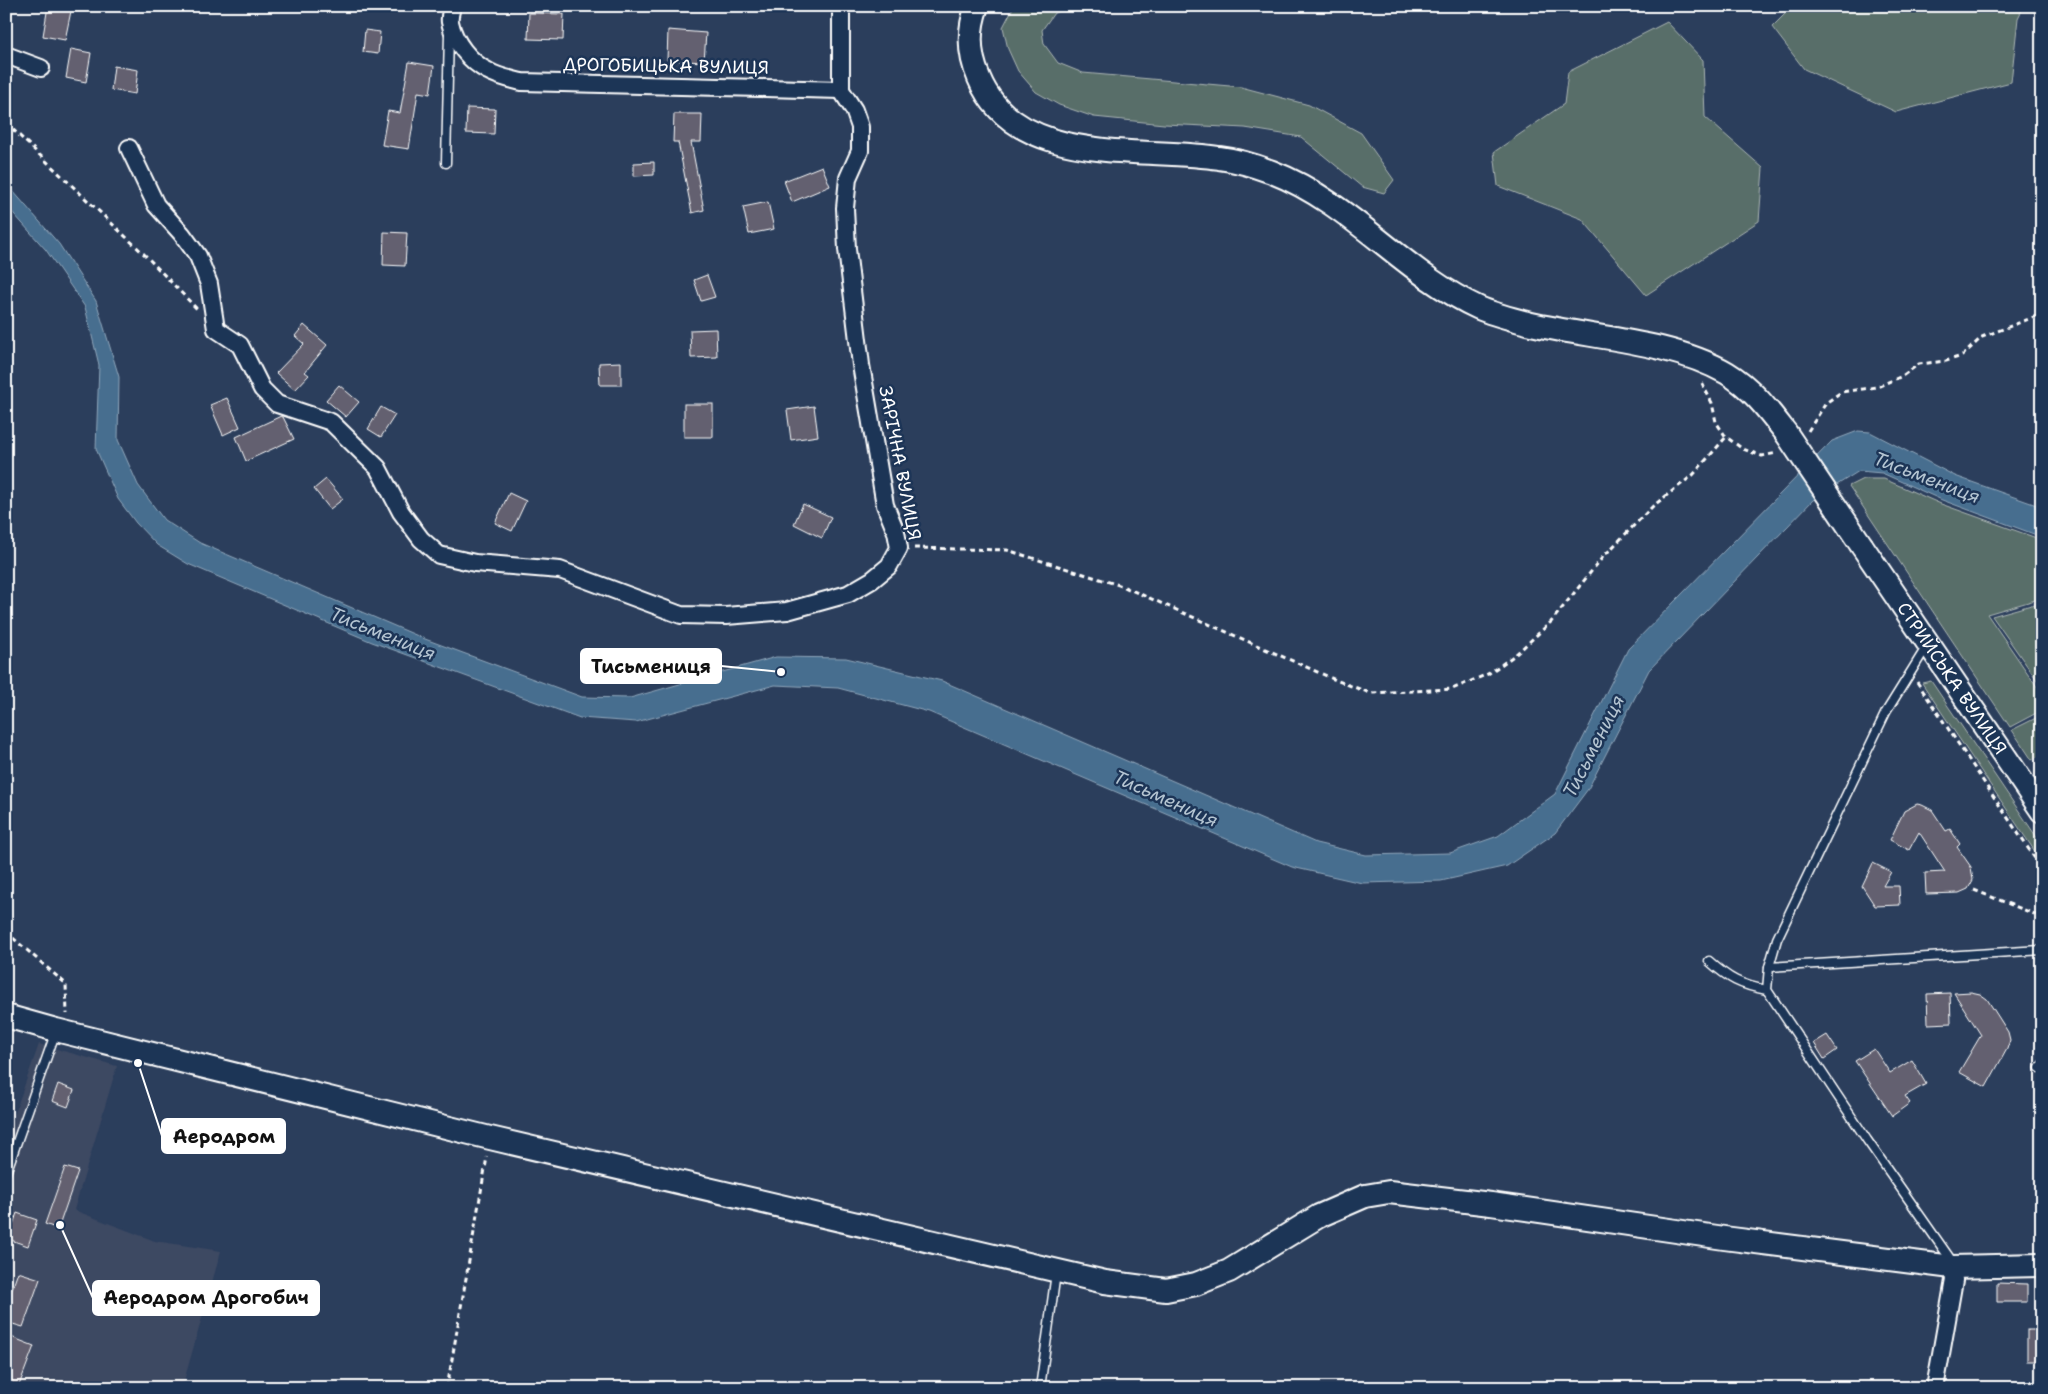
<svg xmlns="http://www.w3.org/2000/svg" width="2048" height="1394" font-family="'Shantell Sans',sans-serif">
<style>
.built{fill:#3c4862}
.green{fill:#586e69;stroke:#acb6b4}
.water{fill:#476e8f;stroke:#91a8bc}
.building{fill:#64616f;stroke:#fff}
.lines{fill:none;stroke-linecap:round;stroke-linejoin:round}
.lane-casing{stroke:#fff;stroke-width:11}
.street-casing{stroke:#fff;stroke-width:20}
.secondary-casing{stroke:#fff;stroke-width:26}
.path{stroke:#fff;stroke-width:3;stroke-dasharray:5 4;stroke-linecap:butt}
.lane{stroke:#1d3557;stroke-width:8}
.street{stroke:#1d3557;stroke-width:16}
.secondary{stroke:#1d3557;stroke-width:22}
.secondary-bridge-casing{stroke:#fff;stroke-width:26;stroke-linecap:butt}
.secondary-bridge{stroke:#1d3557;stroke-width:22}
.labels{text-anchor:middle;stroke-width:5;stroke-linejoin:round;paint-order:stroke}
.street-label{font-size:18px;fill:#fff;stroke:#1d3557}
.water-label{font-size:19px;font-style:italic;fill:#b5c5d2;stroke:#1d3557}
.leader{fill:none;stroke:#fff;stroke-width:2}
.callout-dot{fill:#fff;stroke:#1d3557;stroke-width:2}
.callout{fill:#fff;stroke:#fff;stroke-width:2}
.callout-label{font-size:19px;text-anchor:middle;font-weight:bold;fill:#111}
</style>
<rect width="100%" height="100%" fill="#2b3e5c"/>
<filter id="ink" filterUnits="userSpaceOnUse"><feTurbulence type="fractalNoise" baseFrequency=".02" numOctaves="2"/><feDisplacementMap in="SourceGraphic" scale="10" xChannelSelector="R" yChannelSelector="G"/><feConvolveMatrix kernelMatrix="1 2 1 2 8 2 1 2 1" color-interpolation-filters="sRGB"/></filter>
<g filter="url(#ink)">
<polygon class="built" points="39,1044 117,1066 74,1210 155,1241 221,1251 182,1388 6,1388 6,1138"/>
<g class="green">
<polygon points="1014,6 1078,6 1054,13 1042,30 1044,44 1058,63 1083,73 1241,87 1309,105 1361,133 1394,180 1384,193 1362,187 1301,137 1245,128 1164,124 1094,117 1059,105 1036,92 1018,71 1008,49 1003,27"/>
<polygon points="1793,6 2024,6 2018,18 2011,82 1896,112 1804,69 1772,27"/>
<polygon points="1667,22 1703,60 1705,117 1763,168 1759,221 1646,295 1582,219 1498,186 1494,152 1564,104 1568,72"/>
<polygon points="1863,479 1884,479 1941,504 2042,540 2042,598 1987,614 2042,694 2042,710 2010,727 1849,486"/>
<polygon points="2042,602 2042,687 1992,616"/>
<polygon points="1931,681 2042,845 2042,862 1922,683"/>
<polygon points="2042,715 2042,754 2032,760 2012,730"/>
</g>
<polygon class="water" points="6,183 59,244 96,301 119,377 118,440 138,485 164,520 200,543 425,639 582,697 630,698 776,657 846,658 942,681 1316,843 1366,855 1450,853 1498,836 1555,794 1628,649 1832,441 1858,431 1870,432 1955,476 2042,507 2042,537 1942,500 1882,473 1859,471 1813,500 1649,670 1588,789 1555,833 1507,866 1441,881 1362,883 1292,867 929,712 838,688 775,685 636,722 580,718 372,642 188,564 157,545 136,523 118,499 96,449 99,365 85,307 46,250 6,205"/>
<g class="building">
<polygon points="48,6 71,11 65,40 43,36"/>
<polygon points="529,13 564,14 563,40 528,39"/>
<polygon points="365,30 380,32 378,54 363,52"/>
<polygon points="668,30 706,33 704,62 667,60"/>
<polygon points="71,49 91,53 86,82 66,78"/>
<polygon points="409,62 434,66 430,94 418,92 409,149 382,145 388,111 400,113"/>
<polygon points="114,66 138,70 135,94 111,90"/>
<polygon points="467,108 495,109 494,134 466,133"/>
<polygon points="674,114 702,114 701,142 691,142 704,210 692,213 678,142 673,142"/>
<polygon points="654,162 654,175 634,176 634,163"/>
<polygon points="822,166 830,186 792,202 784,181"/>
<polygon points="768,202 774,229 749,234 743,207"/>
<polygon points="384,232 407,233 405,266 383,265"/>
<polygon points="707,275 715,297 701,301 694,280"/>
<polygon points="304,325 327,345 305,372 309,375 295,390 276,373 304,344 295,336"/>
<polygon points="716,329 717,357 691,358 690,330"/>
<polygon points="621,362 621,385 600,385 599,363"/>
<polygon points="339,385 359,402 346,417 326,400"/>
<polygon points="227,398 240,427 223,435 210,405"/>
<rect x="684" y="404" width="29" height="33"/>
<polygon points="814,406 818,436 791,440 787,410"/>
<polygon points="381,407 395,415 381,437 368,429"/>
<polygon points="281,416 283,417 294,439 246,461 236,437"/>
<polygon points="326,479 343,499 330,509 314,489"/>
<polygon points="509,493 526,501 512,531 495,523"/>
<polygon points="803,504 831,517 822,538 794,524"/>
<polygon points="1917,804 1922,805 1932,810 1946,831 1950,829 1960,844 1957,847 1971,867 1973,880 1968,889 1959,893 1926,894 1925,873 1945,872 1919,832 1909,850 1890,840 1904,811"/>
<polygon points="1873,863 1891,872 1883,886 1899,886 1900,905 1875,906 1862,886"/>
<polygon points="1971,992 1980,994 1987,999 2008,1032 2010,1040 2007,1049 1986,1087 1959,1072 1981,1035 1954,993"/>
<polygon points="1950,993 1951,1023 1928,1024 1927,994"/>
<polygon points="1827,1035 1837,1050 1824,1059 1814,1043"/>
<polygon points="1874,1049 1890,1073 1912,1060 1926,1084 1905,1096 1910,1103 1892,1116 1855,1061"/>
<polygon points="58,1084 74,1090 68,1107 52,1101"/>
<polygon points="65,1167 78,1171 58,1229 45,1224"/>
<polygon points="17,1213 37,1220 28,1246 8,1239"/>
<polygon points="18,1272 40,1279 23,1327 6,1322 6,1306"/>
<polygon points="1997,1283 2027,1284 2027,1302 1997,1302"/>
<rect x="2027" y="1330" width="15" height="31"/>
<polygon points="6,1335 34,1346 18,1388 6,1384"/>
</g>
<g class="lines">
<defs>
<g id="lane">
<polyline points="446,163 449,33"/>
<polyline points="1927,646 1886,712 1777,939 1769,967 1767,990 1867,1140 1949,1257 1952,1265"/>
<path d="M1709,961c20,18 31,24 58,29"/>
<polyline points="1769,967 2042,950"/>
<polyline points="2040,1068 2042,1065"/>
<polyline points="6,1173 56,1031"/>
<polyline points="1040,1388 1056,1273"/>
</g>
<g id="street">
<path d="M452,6c-1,5 -3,11 -2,16 4,20 20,40 38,49 10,6 22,8 34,11l319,8v-84"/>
<polyline points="6,55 41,68"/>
<polyline points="129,148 156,205 182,234 198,256 209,284 216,329 240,345 262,389 277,404 331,422 378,468 401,512 421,539 439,555 475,563 560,570 681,615 726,616 787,611 848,594 872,580 889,566 899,548 896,532 885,505 861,365 847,249 845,208 848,178 860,151 860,127 854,110 841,90"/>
<polyline points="1935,1388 1954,1280 1952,1267"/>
</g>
<g id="secondary">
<path d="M977,6c-9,24 -8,49 2,72 37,90 163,68 240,80 17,2 37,8 53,14 80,31 131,101 207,136 16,7 34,11 52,16 62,14 140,17 196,49 25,15 42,38 59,60"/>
<path id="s1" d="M1862,546l180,265"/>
<polyline points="6,1016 56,1030 490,1138 1105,1282 1166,1290 1196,1284 1229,1271 1319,1216 1365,1196 1389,1192 1491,1204 1724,1238 1952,1267 2042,1265"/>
</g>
</defs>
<use href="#lane" class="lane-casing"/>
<use href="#street" class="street-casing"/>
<use href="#secondary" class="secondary-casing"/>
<g class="path">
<polyline points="6,123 145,255 197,309"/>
<polyline points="1702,383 1712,403 1716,422 1726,437 1743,449 1762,456 1777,453"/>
<polyline points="1808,431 1826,403 1841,392 1877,387 1902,376 1919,364 1946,361 1962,356 1982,337 2042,314"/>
<polyline points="914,548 1007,550 1122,586 1338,681 1370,693 1452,689 1488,674 1515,655 1551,622 1602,558 1653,506 1693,475 1726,437"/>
<polyline points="1917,682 2042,869"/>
<polyline points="1974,890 2042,917"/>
<polyline points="6,932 66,984 67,1014"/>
<polyline points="447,1388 487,1157"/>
</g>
<use href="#lane" class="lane"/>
<use href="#street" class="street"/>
<use href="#secondary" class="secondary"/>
<defs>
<polyline id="secondary-bridge" points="1786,433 1862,546"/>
</defs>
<use href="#secondary-bridge" class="secondary-bridge-casing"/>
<use href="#secondary-bridge" class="secondary-bridge"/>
</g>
</g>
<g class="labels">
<g class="street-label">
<text transform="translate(666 66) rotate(1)" y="6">ДРОГОБИЦЬКА ВУЛИЦЯ</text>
<text transform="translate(900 463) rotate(79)" y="6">ЗАРІЧНА ВУЛИЦЯ</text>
<text dy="6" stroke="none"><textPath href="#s1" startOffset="160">СТРИЙСЬКА ВУЛИЦЯ</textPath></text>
</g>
<g class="water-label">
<text transform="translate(1927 477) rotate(21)" y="7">Тисьмениця</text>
<text transform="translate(383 633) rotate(22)" y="7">Тисьмениця</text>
<text transform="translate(1593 746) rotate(-63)" y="7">Тисьмениця</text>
<text transform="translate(1166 798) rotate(24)" y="7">Тисьмениця</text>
</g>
</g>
<path class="leader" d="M781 672L721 666M138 1063L162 1136M60 1225L93 1298"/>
<g class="callout-dot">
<circle cx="781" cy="672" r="5"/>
<circle cx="138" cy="1063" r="5"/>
<circle cx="60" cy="1225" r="5"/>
</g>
<g class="callout">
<rect x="581" y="649" width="140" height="34" rx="5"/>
<rect x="162" y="1119" width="123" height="34" rx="5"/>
<rect x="93" y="1281" width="226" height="34" rx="5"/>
</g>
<g class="callout-label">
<text x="651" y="673">Тисьмениця</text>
<text x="224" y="1143">Аеродром</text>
<text x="206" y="1304">Аеродром Дрогобич</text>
</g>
<rect width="2048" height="1394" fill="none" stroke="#1d3557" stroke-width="25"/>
<rect x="12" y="12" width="2023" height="1369" fill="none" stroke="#fff" stroke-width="2" filter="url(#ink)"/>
</svg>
